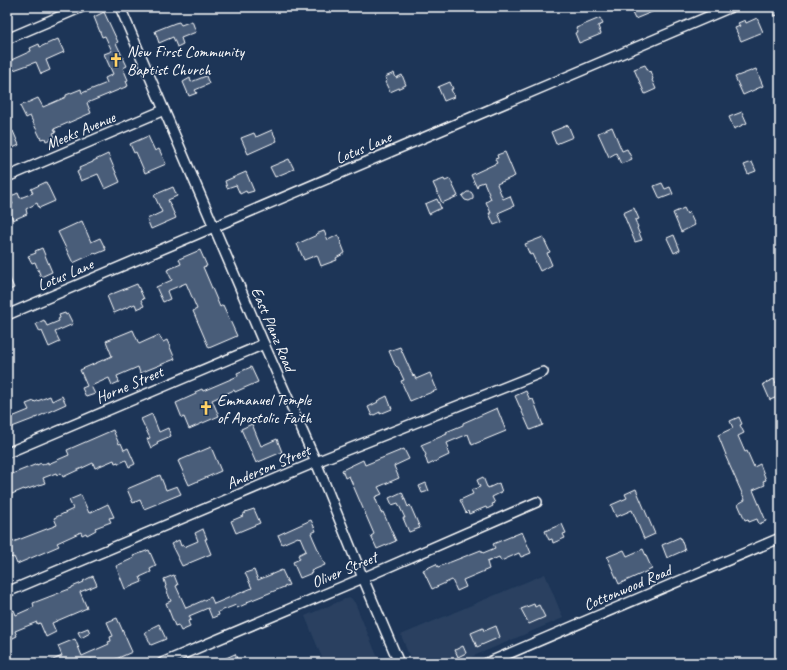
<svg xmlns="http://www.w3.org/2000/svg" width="787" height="670" font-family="Caveat,sans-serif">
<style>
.built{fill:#2a4161}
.building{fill:#4a5d79;stroke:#fff}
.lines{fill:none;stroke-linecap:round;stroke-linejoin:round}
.minor-casing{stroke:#fff;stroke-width:12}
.minor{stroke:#1d3557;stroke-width:9}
.labels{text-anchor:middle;stroke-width:3;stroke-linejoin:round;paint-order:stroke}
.poi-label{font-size:16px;fill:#fff;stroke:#1d3557;text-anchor:start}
.street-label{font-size:16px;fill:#fff;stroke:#1d3557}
</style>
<rect width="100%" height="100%" fill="#1d3557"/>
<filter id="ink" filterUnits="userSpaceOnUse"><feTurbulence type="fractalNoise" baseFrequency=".025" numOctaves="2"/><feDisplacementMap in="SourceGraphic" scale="8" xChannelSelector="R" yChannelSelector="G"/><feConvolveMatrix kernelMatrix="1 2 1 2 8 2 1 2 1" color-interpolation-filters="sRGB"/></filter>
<g filter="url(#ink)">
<g class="built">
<polygon points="545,574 563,618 457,663 412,663 401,635"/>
<polygon points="351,598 355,603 380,663 317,663 323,660 305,616 345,599"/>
</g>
<g class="building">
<polygon points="640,7 664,7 635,19 631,11"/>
<polygon points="771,7 780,7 780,14 775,16"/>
<polygon points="104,12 118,42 116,43 127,66 123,68 128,80 126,81 128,86 87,103 91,113 54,129 56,132 53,133 55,137 46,141 45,138 41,139 30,116 26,118 20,106 38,98 43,107 66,97 66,95 81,89 82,93 107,83 105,78 113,74 104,54 112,51 105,36 102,37 94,17"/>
<polygon points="600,18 603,24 598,26 601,34 579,43 575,33 578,32 576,28"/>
<polygon points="757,18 763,32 741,41 735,28 740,26 738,23 745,20 746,23"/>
<polygon points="192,21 196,32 181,38 183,44 177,47 173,37 159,43 155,31 175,23 179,22 181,25"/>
<polygon points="58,39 64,52 46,60 50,70 41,74 36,62 11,71 7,62 31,51 30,48 39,44 40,47"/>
<polygon points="645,65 649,72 650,71 653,79 652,80 656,89 645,94 634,69"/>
<polygon points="756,69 763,86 743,95 735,77"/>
<polygon points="394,73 396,78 402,75 406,85 390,92 385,82 387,81 385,77"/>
<polygon points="206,76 209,84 195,90 197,93 189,96 183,82 190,78 191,82"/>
<polygon points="450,82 453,89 451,89 454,97 444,101 438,87"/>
<polygon points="742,112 747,123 734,129 729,117"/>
<polygon points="568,125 573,137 556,144 551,132"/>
<polygon points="612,127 622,151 627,149 632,159 621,164 616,153 609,157 598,133"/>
<polygon points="272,130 277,141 248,154 241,138 254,133 256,137"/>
<polygon points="13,131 19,145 7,151 7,133"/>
<polygon points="148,136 155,151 159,149 166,164 145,173 136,152 134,153 130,144"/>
<polygon points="505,152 515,176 497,184 503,199 510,196 514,206 498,213 502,222 494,225 489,213 491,213 486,202 491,199 484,182 478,184 477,188 471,175 497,163 495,159 498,158 497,155"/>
<polygon points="108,154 120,182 105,189 98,174 81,181 77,172 80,170 79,168 93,162 93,161"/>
<polygon points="289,159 294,169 275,177 270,167"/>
<polygon points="752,162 756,171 748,174 744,165"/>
<polygon points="246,172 254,191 247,193 246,191 240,194 236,185 227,188 225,181"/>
<polygon points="444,179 445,181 450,179 458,196 442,203 433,183"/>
<polygon points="46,182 55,201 39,208 37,203 26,209 27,214 13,220 7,207 13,204 9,197 18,193 20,198 33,193 31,189"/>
<polygon points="662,183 665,189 670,187 673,194 660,199 654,186"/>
<polygon points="173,187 177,196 168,200 176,218 151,229 147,219 162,212 154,195"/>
<polygon points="467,192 471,192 473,195 473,199 469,201 465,200 462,196"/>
<polygon points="437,199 441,208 429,214 425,204"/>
<polygon points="634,208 639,219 635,220 638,227 637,228 642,240 635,242 623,213"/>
<polygon points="684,208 687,214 689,212 695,225 681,232 673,213"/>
<polygon points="82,221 91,242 100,238 106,250 96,254 95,253 73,263 58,232"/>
<polygon points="324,231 328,240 338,235 345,253 336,258 337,260 321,266 317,255 304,260 297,244 317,235 316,234"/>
<polygon points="674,235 680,250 674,253 667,238"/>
<polygon points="543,237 550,252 547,253 552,265 540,271 532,254 530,255 525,244"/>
<polygon points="42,248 52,272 41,277 35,262 32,263 28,256 36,253 35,251"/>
<polygon points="200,250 207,266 203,267 220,307 223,305 237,336 209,348 193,311 197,309 186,283 167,291 170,299 163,302 156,287 172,280 167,270 181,264 179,259"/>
<polygon points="7,272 14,288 7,291"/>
<polygon points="137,284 144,299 141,300 144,306 137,309 135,304 114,313 107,296"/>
<polygon points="65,313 66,315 68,314 73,324 55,332 60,342 49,347 42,331 40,332 36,324 44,320 47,326 59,321 58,319 60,318 59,315"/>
<polygon points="133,330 139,344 159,335 163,342 167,340 175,359 140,373 138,367 117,376 119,382 112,385 109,378 91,386 95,394 86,397 82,388 87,386 80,370 112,356 106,341"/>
<polygon points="400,347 413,376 414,375 416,379 430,373 437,390 410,401 401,381 404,380 398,367 397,367 395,365 389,351"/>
<polygon points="251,367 258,382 235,392 234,390 212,400 219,416 189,429 184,417 182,418 176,403 196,394 195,392 202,389 203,391 238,376 237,373"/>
<polygon points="774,379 780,392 780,396 770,400 763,384"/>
<polygon points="526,391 530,400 533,399 543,425 530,430 515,396"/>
<polygon points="50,396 52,401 62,396 66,404 33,419 7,429 7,419 29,410 26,404 34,401 35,402"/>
<polygon points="387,396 392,409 380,414 380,412 372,416 368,407 378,402 377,401"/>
<polygon points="497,408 506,431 472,445 468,434 447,443 449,448 447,449 449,455 428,465 425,456 426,455 421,445 447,434 446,432 463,425 463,423"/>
<polygon points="152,414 159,432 168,428 171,436 157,442 158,444 151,448 147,439 150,438 141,419"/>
<polygon points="739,417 742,424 740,425 744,433 738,436 745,452 747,451 754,467 760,464 766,480 763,481 765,485 753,490 766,521 759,524 757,519 749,522 748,519 745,520 738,504 745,500 725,455 726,455 718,435 733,428 730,421"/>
<polygon points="252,424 261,446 277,439 282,452 256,463 241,429"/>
<polygon points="113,430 119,444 121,443 124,450 128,448 135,464 129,467 126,460 120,463 118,463 118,462 115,463 114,460 95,468 93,463 63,477 61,473 57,475 56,473 43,478 45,483 25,490 24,489 7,496 7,476 37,464 37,465 41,463 42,465 48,462 48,464 69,455 67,450"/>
<polygon points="211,447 221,471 189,485 178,461"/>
<polygon points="404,449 409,459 394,466 399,478 378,487 382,494 375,497 381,513 383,512 396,541 377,549 371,536 374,534 349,476 345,478 342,470 363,460 365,465"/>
<polygon points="160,475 166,490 177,486 181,494 144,509 140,500 133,503 127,489"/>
<polygon points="483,477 487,487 488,487 488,488 499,483 502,492 492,497 495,503 492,504 493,506 487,509 486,507 469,514 468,511 466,513 460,500 473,494 471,490 480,487 477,480"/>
<polygon points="426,483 429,491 422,493 419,486"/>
<polygon points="636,489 655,534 644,539 632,510 616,517 611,505 627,498 625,494"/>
<polygon points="402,492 408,507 410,505 420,528 409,532 403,518 405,518 398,503 392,505 389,498"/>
<polygon points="81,495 89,513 108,504 114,517 109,518 111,522 95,528 96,530 87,535 86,533 82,535 81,532 57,543 59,546 17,564 14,557 12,558 11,557 7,558 7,527 13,542 57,525 54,518 73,509 69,500"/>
<polygon points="254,509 260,523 236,533 231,521 243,516 242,515 245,513 245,512"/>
<polygon points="311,520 316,531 311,533 313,538 325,565 311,571 312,573 300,578 293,562 300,559 298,555 306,551 300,537 299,538 298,537 282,544 278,535"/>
<polygon points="562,524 566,533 563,534 565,538 553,543 552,539 549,540 545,531"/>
<polygon points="203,529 207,539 205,539 211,554 182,566 171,544 179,540 181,546 183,545 184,547 198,541 195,533"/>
<polygon points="522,532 531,553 521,557 519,553 501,561 499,557 487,562 489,569 463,580 466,587 457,591 452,580 432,589 423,570 436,564 438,567 481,550 483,553 495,548 493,544"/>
<polygon points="680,537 685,550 667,558 662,545"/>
<polygon points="643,549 652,569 619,584 607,557 624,550 627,556"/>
<polygon points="149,550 156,566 150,569 151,572 140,577 142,582 125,589 116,566 134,558 133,556"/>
<polygon points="254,570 258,580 282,570 289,585 247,602 248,603 237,608 236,605 218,612 219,615 212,618 208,608 189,616 191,620 188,621 190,627 181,631 178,625 175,626 166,603 171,601 165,587 166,586 164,579 174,575 178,585 176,586 186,608 211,597 214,604 252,588 245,573"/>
<polygon points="93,576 97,585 80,592 87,608 52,623 56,632 46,637 40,623 37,624 37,622 15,631 17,636 7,641 7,621 11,619 8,612 14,610 16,615 34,607 33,603 72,588 72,587 84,582 83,581"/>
<polygon points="534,604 535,607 539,605 545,617 529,624 521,609"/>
<polygon points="117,618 132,652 107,663 94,663 92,659 84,662 85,663 46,663 62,656 58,646 75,639 82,656 109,644 108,642 111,641 110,637 113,636 107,622"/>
<polygon points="159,624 166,639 151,645 145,632 151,629 151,628"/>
<polygon points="496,626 500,637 477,647 471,633 483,628 484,631"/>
<polygon points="88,628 90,633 81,638 78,632"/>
<polygon points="463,646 466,653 458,657 455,650"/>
<polygon points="235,654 239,663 215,663"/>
</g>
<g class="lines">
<defs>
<g id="minor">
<polyline points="120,7 264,344 316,462 363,578 399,663"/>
<polyline points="7,39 82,7"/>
<polyline points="7,177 164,110"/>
<polyline points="7,315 731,7"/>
<polyline points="7,453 264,344"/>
<polyline points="7,592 316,462 543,372"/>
<polyline points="162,663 363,578 537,502"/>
<polyline points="487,663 780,538"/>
</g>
</defs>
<use href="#minor" class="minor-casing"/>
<use href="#minor" class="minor"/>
</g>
</g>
<defs>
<symbol id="church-bare" viewBox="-9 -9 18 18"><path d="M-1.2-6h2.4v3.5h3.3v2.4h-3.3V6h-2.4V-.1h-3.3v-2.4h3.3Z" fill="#ffd166" stroke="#1d3557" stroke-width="2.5" paint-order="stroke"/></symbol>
</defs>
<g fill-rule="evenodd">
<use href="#church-bare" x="106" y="50" width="20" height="20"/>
<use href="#church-bare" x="196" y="398" width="20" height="20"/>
</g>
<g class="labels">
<g class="poi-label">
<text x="127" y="57">New First Community<tspan x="127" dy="18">Baptist Church</tspan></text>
<text x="217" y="405">Emmanuel Temple<tspan x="217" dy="18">of Apostolic Faith</tspan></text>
</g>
<g class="street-label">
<text transform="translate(80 130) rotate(-23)" y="6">Meeks Avenue</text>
<text transform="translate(363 147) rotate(-23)" y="6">Lotus Lane</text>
<text transform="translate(65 274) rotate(-23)" y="6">Lotus Lane</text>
<text transform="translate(274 329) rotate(67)" y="6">East Planz Road</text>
<text transform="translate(129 384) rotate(-23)" y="6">Horne Street</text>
<text transform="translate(268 466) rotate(-23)" y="6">Anderson Street</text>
<text transform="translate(344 569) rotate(-23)" y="6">Oliver Street</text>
<text transform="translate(627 587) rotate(-23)" y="6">Cottonwood Road</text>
</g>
</g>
<rect width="787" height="670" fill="none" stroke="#1d3557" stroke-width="24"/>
<rect x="12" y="12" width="763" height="646" fill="none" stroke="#fff" stroke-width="1.5" filter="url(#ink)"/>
</svg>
